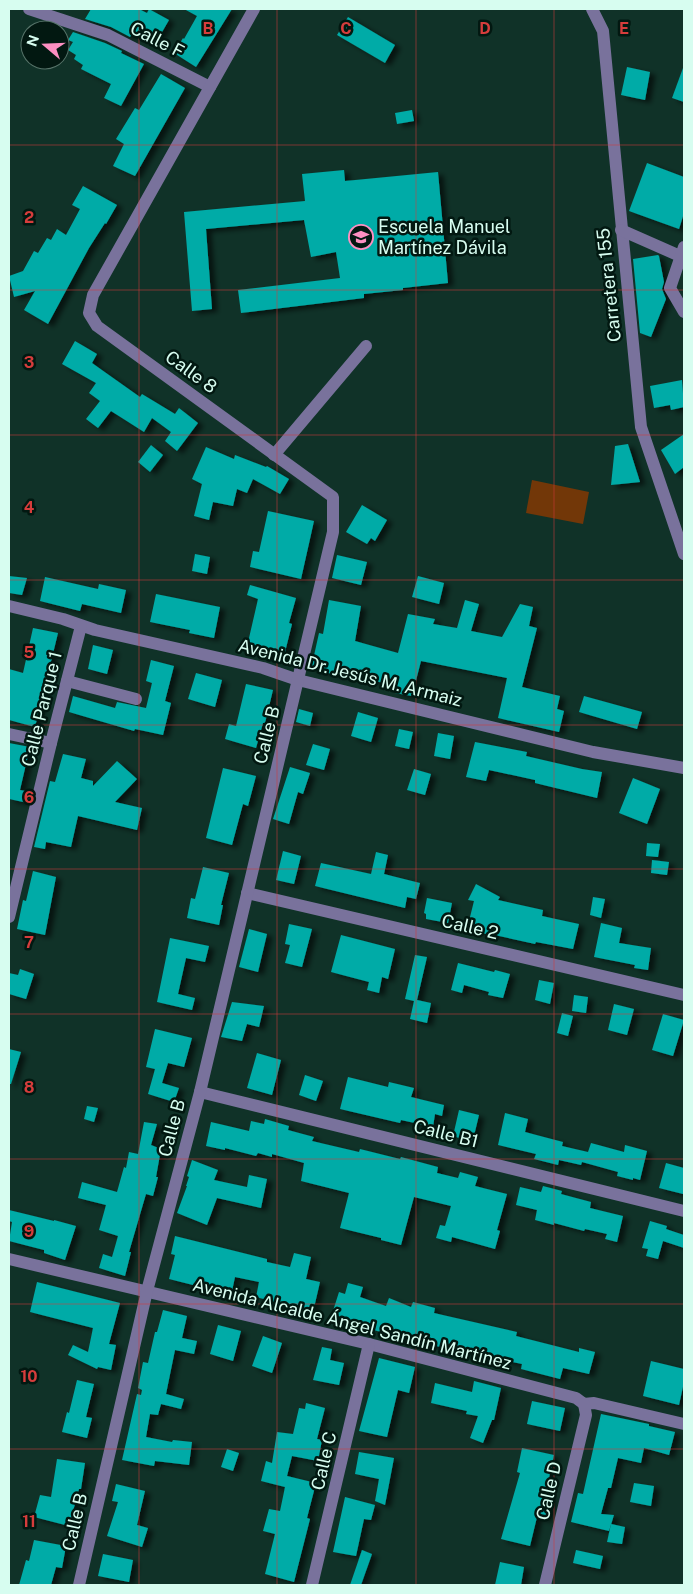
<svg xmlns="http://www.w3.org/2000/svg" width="693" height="1594" font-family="'Public Sans',sans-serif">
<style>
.green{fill:#723708}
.building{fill:#00aba7;filter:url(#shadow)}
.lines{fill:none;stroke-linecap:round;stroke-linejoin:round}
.minor{stroke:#79729c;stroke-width:12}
.grid{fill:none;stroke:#d63d3c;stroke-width:1;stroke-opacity:0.55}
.labels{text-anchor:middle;stroke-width:5;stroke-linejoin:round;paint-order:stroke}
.street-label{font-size:18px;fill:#d7fdf0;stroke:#021811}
.poi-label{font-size:18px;fill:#d7fdf0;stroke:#021811;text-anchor:start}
.grid-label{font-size:16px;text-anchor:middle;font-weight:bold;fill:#d63d3c;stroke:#021811;stroke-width:5;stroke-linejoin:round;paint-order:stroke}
</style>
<defs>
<filter id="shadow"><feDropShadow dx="5.5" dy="3" stdDeviation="2.5" flood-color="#0009"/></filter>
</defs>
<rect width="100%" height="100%" fill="#103228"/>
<polygon class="green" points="532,480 589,492 583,524 526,513"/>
<g class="building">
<polygon points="91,9 139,9 147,13 149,9 169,20 154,46 132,34 130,37 111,27 85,19"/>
<polygon points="184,9 232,9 196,67 174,53 183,38 184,39 197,16"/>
<polygon points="348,17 395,45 385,63 337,35"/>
<polygon points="73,32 105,43 122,51 121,53 144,64 121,106 104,98 111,84 81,69 83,65 74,59 76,55 68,50 73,42 68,40"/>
<polygon points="627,67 650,72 645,100 621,95"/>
<polygon points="683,68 684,68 684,102 672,98"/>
<polygon points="161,74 185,88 135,176 113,166 124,144 116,139 135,108 139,110"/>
<polygon points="412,110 414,121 397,124 395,113"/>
<polygon points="647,163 684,177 684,213 679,229 629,211"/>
<polygon points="344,170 345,181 438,172 448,283 403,288 403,290 364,294 364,298 241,313 238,290 340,278 336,252 311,257 304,220 206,229 212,309 192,311 184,212 305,201 302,174"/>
<polygon points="83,186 117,205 106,224 105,223 89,248 48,324 24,310 35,291 14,297 9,276 23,271 34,251 38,253 47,238 51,240 57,229 66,235 80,209 72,205"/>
<polygon points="658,255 659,256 664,282 662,289 666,299 651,337 640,333 633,259"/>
<polygon points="75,341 97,354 92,363 140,397 142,394 175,414 179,408 198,423 177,451 165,441 171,432 152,418 144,432 111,411 98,428 86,419 100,401 89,393 96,383 62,364"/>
<polygon points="682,380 684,407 671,410 670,405 654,408 650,386"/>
<polygon points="684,434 684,467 675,474 661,450"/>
<polygon points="628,444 640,482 611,485 615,446"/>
<polygon points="151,445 163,455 150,472 138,462"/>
<polygon points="206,447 234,459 235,455 266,467 267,466 289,479 280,494 253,479 247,493 237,489 233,506 213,502 209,520 194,516 202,484 192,479"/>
<polygon points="362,505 387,520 375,541 371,538 367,544 346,532"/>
<polygon points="268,511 314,521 301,579 250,567 253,551 259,552"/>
<polygon points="195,554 210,557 207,574 192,571"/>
<polygon points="337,555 367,562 361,585 332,578"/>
<polygon points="9,576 27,578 22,595 9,593"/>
<polygon points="418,576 444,583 439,604 412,597"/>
<polygon points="45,577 98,589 99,584 126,590 121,613 82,604 80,611 40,601"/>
<polygon points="250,585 296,598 289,623 292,624 283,660 246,651 258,599 247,595"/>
<polygon points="156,594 220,607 214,638 189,633 190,630 150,622"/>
<polygon points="329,600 361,606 355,641 398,653 408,614 435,619 433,624 457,628 465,600 479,604 471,631 502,637 520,604 533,607 529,626 537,628 522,687 560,696 557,709 564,711 559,732 498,718 507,678 421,661 412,696 395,693 397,687 351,674 350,678 311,669 319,633 323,634"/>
<polygon points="33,628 58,633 35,727 9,720 9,669 23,673"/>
<polygon points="93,645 113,650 107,674 88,669"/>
<polygon points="151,660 174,666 165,701 171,703 163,735 135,729 134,731 69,712 73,696 115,708 117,702 146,708 152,683 146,681"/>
<polygon points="196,673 222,680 215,707 188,699"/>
<polygon points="246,684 273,690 265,723 263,723 256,748 225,739 229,724 236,726"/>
<polygon points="584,696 642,712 637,729 579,712"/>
<polygon points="299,709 313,713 310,726 296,722"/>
<polygon points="358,712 378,718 371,742 351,736"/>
<polygon points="399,729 413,732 409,749 395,746"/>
<polygon points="438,733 454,736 450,759 434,756"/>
<polygon points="475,742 527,752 526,756 582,769 602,772 597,798 535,783 535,780 489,770 486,781 466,777"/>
<polygon points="9,743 30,747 20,790 31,792 28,803 9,799"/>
<polygon points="313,744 330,749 324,770 306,765"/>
<polygon points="63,754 86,759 81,778 93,781 93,786 117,761 137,779 115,802 142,808 137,830 78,816 71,847 46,842 45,849 34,847 50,781 55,782"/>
<polygon points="290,767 310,773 303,794 298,792 289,824 273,819"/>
<polygon points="223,768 256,776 248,806 243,804 232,845 206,838"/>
<polygon points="414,769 431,774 425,795 407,790"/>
<polygon points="633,778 660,789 647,824 619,813"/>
<polygon points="647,843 660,844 658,857 646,856"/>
<polygon points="283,851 301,856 294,884 276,880"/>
<polygon points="376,852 388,855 384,874 420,883 416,899 407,897 405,908 315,886 321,863 371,874"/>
<polygon points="652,860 669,862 667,875 651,873"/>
<polygon points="203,867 229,873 221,905 223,905 219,925 187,918 191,898 195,899"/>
<polygon points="33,871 56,877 45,935 17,929 23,900 26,901"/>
<polygon points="476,884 500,897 498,900 543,910 542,916 579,924 573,949 536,942 535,944 490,934 490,935 467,929 474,901 468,900"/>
<polygon points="593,897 605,899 601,918 590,915"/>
<polygon points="427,898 452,903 448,923 426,919 426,914 424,913"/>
<polygon points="601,923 622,928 619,943 651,948 648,970 634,968 635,965 594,957"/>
<polygon points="289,924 312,929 302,967 285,963 290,945 285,944"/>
<polygon points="249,929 267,934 258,972 239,967"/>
<polygon points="341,935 395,949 388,979 382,977 379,993 367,990 369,982 331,972"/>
<polygon points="170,938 209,946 205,962 186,958 178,994 195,998 192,1010 157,1002"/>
<polygon points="415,955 427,957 417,1000 431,1003 427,1023 410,1019 414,1001 405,999"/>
<polygon points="458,963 494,972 495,970 510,974 503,998 488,995 489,992 464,985 462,993 451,990"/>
<polygon points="20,969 34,974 26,999 9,994 9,973 18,975"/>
<polygon points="539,980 554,983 550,1004 535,1000"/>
<polygon points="574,995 588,997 586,1013 572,1011"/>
<polygon points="232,1002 264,1006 259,1027 247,1024 242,1041 221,1037"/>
<polygon points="614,1004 634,1009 627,1035 608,1030"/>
<polygon points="562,1013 573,1016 568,1036 557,1033"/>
<polygon points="663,1014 684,1020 673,1056 652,1050"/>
<polygon points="155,1029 192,1038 184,1067 168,1063 162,1083 179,1088 174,1102 148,1094 155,1069 146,1067"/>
<polygon points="9,1049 21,1052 11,1084 9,1084"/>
<polygon points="257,1053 281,1060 272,1095 247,1088"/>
<polygon points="305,1075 323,1081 316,1101 299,1095"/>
<polygon points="348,1077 388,1087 389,1082 414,1088 411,1097 444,1105 442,1116 435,1114 433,1127 401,1120 400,1123 340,1109"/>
<polygon points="87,1106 98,1108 94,1122 84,1119"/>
<polygon points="459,1110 479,1115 472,1144 458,1140 459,1138 453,1136"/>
<polygon points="505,1113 528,1119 525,1132 563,1142 562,1146 588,1152 591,1143 624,1152 625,1145 647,1151 640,1180 633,1178 633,1180 617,1176 618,1172 582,1162 581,1165 559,1160 558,1165 534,1159 536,1154 498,1145"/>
<polygon points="265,1119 289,1126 288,1130 314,1137 312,1141 359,1152 360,1149 400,1159 401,1157 438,1167 437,1173 458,1178 460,1172 478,1177 475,1186 507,1194 497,1230 500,1231 495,1249 452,1237 451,1242 436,1238 440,1225 445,1226 451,1206 414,1197 401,1245 381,1240 381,1238 340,1228 349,1193 301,1181 304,1163 272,1154 272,1157 258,1153 256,1156 225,1148 225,1150 206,1146 211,1122 249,1131 251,1121 264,1124"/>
<polygon points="144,1122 157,1124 151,1145 161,1149 156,1177 158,1177 153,1196 146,1194 129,1252 131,1252 125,1276 99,1268 103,1254 112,1257 118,1236 99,1230 106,1205 78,1198 82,1182 117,1192 124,1167 126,1168 129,1152 138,1154"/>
<polygon points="192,1160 218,1170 214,1180 247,1187 249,1175 267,1179 261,1208 217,1198 207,1225 177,1213 187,1186 186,1186 189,1177 187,1176"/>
<polygon points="666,1163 684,1168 683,1194 659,1188"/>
<polygon points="543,1186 562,1191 561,1194 591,1202 590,1208 623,1216 617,1242 605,1239 607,1234 585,1229 584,1231 554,1223 554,1225 535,1220 537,1210 516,1205 520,1187 541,1192"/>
<polygon points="9,1210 54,1221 54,1220 76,1226 65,1260 44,1253 44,1250 9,1241 12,1222 9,1221"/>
<polygon points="650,1221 667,1226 666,1229 684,1235 684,1248 663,1241 658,1259 646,1256 648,1249 642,1248"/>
<polygon points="175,1236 267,1259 267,1262 290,1267 294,1253 311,1257 306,1279 320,1282 313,1312 256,1297 259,1282 235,1277 232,1291 194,1283 193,1285 169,1279 175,1255 171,1254"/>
<polygon points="37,1282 120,1303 109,1344 116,1345 111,1370 98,1367 97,1369 68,1355 73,1345 88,1352 93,1328 30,1312"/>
<polygon points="348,1283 363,1287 360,1297 386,1306 389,1298 411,1307 413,1302 435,1308 434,1313 517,1332 516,1336 579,1352 579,1348 595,1352 589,1374 563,1368 560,1379 521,1369 522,1364 436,1346 387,1332 387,1334 374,1330 375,1327 332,1314 339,1292 345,1294"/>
<polygon points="163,1310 187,1316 182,1338 197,1341 194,1354 175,1350 166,1394 184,1399 181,1409 161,1404 158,1415 150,1414 146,1437 172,1442 173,1440 192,1442 189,1465 155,1461 154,1466 122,1460 137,1394 141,1395 142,1390 138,1388 143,1362 148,1363 155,1332 157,1332"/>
<polygon points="218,1325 241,1331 233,1361 210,1354"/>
<polygon points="263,1336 282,1343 272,1373 252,1366"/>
<polygon points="322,1347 332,1349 330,1360 344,1363 339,1385 313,1380"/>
<polygon points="379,1358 415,1367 409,1393 398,1390 387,1437 359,1431"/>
<polygon points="651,1361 684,1369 684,1382 679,1405 643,1396"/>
<polygon points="77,1380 94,1384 86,1417 92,1418 87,1438 62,1432 67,1412 69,1413"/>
<polygon points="474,1381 501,1388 494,1420 492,1420 483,1443 470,1438 478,1416 466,1414 467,1411 431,1403 435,1383 472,1392"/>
<polygon points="532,1401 565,1408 560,1431 527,1424"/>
<polygon points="306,1403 325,1408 317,1439 322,1440 318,1461 292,1456 287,1476 316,1483 307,1518 310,1519 294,1582 265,1574 275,1534 263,1531 269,1509 280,1511 285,1487 261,1481 266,1461 272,1463 277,1432 293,1434 299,1408 305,1409"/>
<polygon points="601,1414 649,1424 649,1426 675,1432 669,1455 644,1448 641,1463 618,1458 611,1488 608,1488 601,1514 614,1515 609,1531 571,1522 578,1493 583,1494"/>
<polygon points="522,1448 554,1455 545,1496 552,1498 546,1520 537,1517 530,1546 501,1539 520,1473 517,1472"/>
<polygon points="227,1449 239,1453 233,1471 221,1467"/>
<polygon points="359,1452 394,1458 385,1505 375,1501 379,1479 355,1474"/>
<polygon points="57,1459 85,1463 81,1489 79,1489 69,1526 34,1517 40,1495 51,1497"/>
<polygon points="634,1483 654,1486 651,1506 630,1502"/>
<polygon points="116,1484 145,1491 137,1525 148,1528 142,1547 107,1536 118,1502 112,1501"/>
<polygon points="345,1497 375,1505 371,1520 364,1519 356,1556 333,1552"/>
<polygon points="611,1524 625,1527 622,1544 607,1542"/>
<polygon points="34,1540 66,1546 62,1568 56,1567 51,1585 19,1585 26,1560 29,1561"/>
<polygon points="362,1550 372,1554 361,1585 350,1585"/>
<polygon points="576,1550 603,1556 600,1569 573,1563"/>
<polygon points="103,1554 133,1560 129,1582 98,1576"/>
<polygon points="500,1562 524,1567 521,1585 495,1585"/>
</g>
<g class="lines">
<g class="minor">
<polyline points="29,9 108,35 210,87"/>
<polyline points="592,9 603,31 641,427 684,554"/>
<polyline points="621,230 680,256"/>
<polyline points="684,247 670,288 684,312"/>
<polyline points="274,455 366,346"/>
<polyline points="9,606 63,619 95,630 263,668 298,680 593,752 684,768"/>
<polyline points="67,681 136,699"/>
<polyline points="9,734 51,743"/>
<polyline points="247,893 684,995"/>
<polyline points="9,917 51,743 81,626"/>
<polyline points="200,1092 684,1211"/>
<polyline points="9,1259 369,1344 576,1398 584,1404 594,1403 684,1424"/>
<polyline points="79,1585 147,1291 200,1092 333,532 333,497 97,326 89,313 93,295 254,9"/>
<polyline points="312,1585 369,1344"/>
<polyline points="545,1585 586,1415 584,1404"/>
</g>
</g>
<path class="grid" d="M139,9v1576M277,9v1576M416,9v1576M554,9v1576M9,145h675M9,290h675M9,435h675M9,580h675M9,725h675M9,869h675M9,1014h675M9,1159h675M9,1304h675M9,1449h675"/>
<defs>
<symbol id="school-ring" viewBox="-11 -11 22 22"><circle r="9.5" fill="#021811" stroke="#fc8fc1" stroke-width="1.5"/><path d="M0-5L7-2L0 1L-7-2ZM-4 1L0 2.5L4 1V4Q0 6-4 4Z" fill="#fc8fc1"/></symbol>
</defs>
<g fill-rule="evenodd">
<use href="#school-ring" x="347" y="223" width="28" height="28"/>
</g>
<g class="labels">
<g class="street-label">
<text transform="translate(157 40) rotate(27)" y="6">Calle F</text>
<text transform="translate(609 285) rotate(-96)" y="6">Carretera 155</text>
<text transform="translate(191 372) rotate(36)" y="6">Calle 8</text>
<text transform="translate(350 673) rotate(14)" y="6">Avenida Dr. Jesús M. Armaiz</text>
<text transform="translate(42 709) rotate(-76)" y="6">Calle Parque 1</text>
<text transform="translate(267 735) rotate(-76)" y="6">Calle B</text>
<text transform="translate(470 927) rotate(13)" y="6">Calle 2</text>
<text transform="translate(172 1128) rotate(-75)" y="6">Calle B</text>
<text transform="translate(446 1134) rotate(14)" y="6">Calle B1</text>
<text transform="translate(352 1324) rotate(14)" y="6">Avenida Alcalde Ángel Sandín Martínez</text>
<text transform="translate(324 1461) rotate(-77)" y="6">Calle C</text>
<text transform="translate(549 1491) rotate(-77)" y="6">Calle D</text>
<text transform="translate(75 1522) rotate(-77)" y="6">Calle B</text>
</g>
<g class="poi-label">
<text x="378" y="233">Escuela Manuel<tspan x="378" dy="21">Martínez Dávila</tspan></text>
</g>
</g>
<g class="grid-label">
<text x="208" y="34">B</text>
<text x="346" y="34">C</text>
<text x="485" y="34">D</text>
<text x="624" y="34">E</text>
<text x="29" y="223">2</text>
<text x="29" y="368">3</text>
<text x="29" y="513">4</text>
<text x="29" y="658">5</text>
<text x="29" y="803">6</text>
<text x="29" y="948">7</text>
<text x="29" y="1093">8</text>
<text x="29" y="1237">9</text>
<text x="29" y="1382">10</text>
<text x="29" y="1527">11</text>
</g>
<rect width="693" height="1594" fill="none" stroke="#d7fdf0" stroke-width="20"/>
<g transform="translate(45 45) rotate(289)"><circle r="24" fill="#021811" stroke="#57746a"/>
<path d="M0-4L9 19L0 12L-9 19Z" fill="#fc8fc1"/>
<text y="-8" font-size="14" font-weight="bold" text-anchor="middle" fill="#d7fdf0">N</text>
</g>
</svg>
